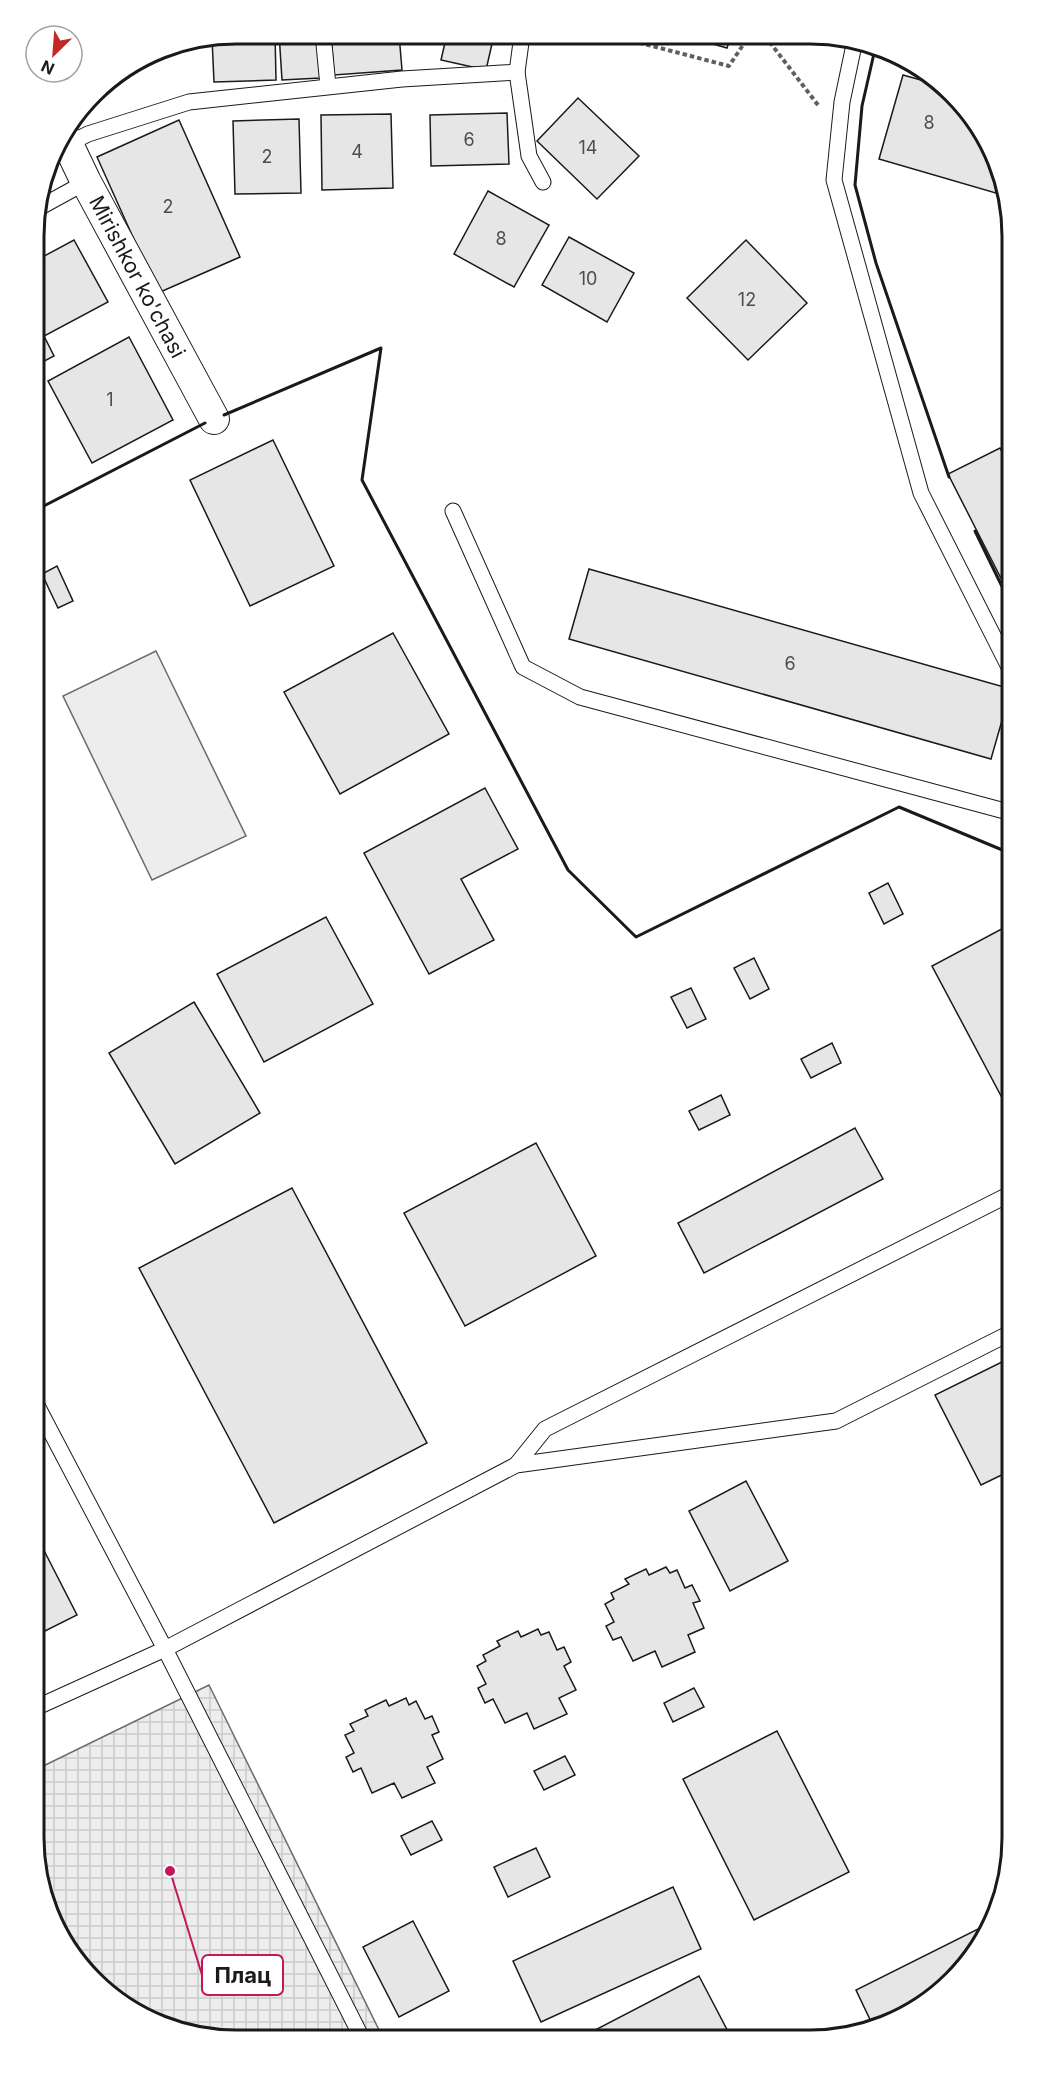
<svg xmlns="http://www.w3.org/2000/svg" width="1045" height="2074" font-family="Inter,sans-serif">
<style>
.pitch{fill:#ededed;stroke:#6a6a6a;stroke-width:1.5}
.plaza{fill:url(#plaza-grid);stroke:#6a6a6a;stroke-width:1.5}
.building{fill:#e6e6e6;stroke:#1a1a1a;stroke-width:1.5}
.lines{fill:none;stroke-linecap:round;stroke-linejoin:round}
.lane-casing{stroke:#1a1a1a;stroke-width:17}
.street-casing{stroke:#1a1a1a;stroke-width:32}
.path{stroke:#5f5f5f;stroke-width:4;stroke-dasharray:4.5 3;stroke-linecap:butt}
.lane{stroke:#fff;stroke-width:15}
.street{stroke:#fff;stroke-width:30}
.wall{stroke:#1a1a1a;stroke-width:3}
.labels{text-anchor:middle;stroke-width:4.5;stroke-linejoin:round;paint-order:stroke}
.number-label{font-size:18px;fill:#4d4d4d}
.street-label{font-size:21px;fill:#1a1a1a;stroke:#fff}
.rim{fill:none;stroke:#1a1a1a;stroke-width:3}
.leader{fill:none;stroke:#c2185b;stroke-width:2}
.callout-dot{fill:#c2185b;stroke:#fff;stroke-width:2}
.callout{fill:#fff;stroke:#c2185b;stroke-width:2}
.callout-label{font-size:22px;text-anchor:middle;font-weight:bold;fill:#1a1a1a}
</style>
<defs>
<pattern id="plaza-grid" width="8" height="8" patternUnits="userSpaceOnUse" patternTransform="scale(1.5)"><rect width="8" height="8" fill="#ededed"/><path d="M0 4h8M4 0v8" fill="none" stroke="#cbcbcb"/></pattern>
</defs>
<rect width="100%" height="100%" fill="#fff"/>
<polygon class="pitch" points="156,651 246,836 152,880 63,696"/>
<polygon class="plaza" points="209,1685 384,2040 208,2039 146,2020 102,1991 44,1904 33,1839 33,1771"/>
<g class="building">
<polygon points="235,33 275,33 276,80 214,82 212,38"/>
<polygon points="279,33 318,34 320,78 282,80"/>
<polygon points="331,34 399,34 402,70 334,75"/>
<polygon points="447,34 494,35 486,70 441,60"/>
<polygon points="685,36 731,36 727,48"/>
<polygon points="903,75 946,87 1001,170 1006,196 879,159"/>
<polygon points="578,98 639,156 597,199 537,141"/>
<polygon points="507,113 509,164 431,166 430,115"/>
<polygon points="391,114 393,188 322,190 321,115"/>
<polygon points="299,119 301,193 235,194 233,121"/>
<polygon points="179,120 240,257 158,293 97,157"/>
<polygon points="488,191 549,225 514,287 454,254"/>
<polygon points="569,237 634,273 607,322 542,285"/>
<polygon points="74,240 108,302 44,336 54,356 35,366 35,261"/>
<polygon points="746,240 807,303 748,360 687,298"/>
<polygon points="129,337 173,420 92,463 48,381"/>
<polygon points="273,440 334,566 250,606 190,480"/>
<polygon points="1000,448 1012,472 1012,600 948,474"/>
<polygon points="57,566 73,601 58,608 42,574"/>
<polygon points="589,569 1011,689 991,759 569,639"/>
<polygon points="393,633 449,734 340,794 284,692"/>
<polygon points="485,788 518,849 461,879 494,940 429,974 364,853"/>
<polygon points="888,883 903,914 884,924 869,893"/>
<polygon points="34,884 43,902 34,907"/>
<polygon points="326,917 373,1004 264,1062 217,974"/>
<polygon points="1011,924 1012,1107 1008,1109 932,966"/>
<polygon points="754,958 769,989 750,999 734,968"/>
<polygon points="691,988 706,1019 687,1028 671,997"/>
<polygon points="194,1002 260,1113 175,1164 109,1053"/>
<polygon points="832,1043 841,1063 811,1078 801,1059"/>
<polygon points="721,1095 730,1115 699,1130 689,1111"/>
<polygon points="855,1128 883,1179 704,1273 678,1223"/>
<polygon points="536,1143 596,1256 465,1326 404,1213"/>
<polygon points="292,1188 427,1443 274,1523 139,1268"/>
<polygon points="1012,1357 1012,1470 981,1485 935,1395"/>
<polygon points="746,1481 788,1561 730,1591 689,1511"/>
<polygon points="33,1529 77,1615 33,1637"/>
<polygon points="666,1567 670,1573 677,1570 685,1588 692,1585 700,1601 693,1603 704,1628 688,1635 695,1652 662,1667 655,1651 633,1661 621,1637 613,1640 606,1626 614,1622 605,1604 614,1599 611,1593 629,1584 625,1579 646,1569 649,1575"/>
<polygon points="538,1629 541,1635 549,1632 557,1650 564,1647 571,1662 564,1666 576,1690 559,1698 567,1714 534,1729 527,1713 505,1723 493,1699 485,1703 478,1688 486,1684 477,1666 486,1661 483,1655 500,1646 497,1641 518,1631 521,1637"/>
<polygon points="694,1688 704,1707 673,1722 664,1703"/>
<polygon points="406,1698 409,1705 416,1701 425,1719 432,1716 439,1732 432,1735 443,1759 427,1767 435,1783 402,1798 394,1783 372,1793 361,1768 353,1772 346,1757 354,1753 345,1735 354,1731 350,1724 368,1716 365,1710 386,1700 389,1706"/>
<polygon points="777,1731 849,1872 754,1920 683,1779"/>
<polygon points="565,1756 575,1775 544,1790 534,1771"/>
<polygon points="432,1821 442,1840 411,1855 401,1836"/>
<polygon points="536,1848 550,1877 508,1897 494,1867"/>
<polygon points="673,1887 701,1949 541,2022 513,1961"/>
<polygon points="413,1921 449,1991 399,2017 363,1947"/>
<polygon points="994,1921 970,1962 922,2007 875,2030 856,1990"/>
<polygon points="699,1976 733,2041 576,2040"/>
</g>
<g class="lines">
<defs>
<g id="lane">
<polyline points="323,34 328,86"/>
<polyline points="855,40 842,102 834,180 921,493 1012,673"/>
<polyline points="517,72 529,156 543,182"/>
<polyline points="68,144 88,134 189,102 402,79 517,72 522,35"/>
<polyline points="35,210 86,182"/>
<polyline points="453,511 523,667 580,697 1012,813"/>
<polyline points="33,1398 165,1649 363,2040"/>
<polyline points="516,1465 545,1429 1012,1193"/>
<polyline points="33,1709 165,1649 516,1465 836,1421 1012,1332"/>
</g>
<polyline id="street" points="63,134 86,182 214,419"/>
</defs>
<use href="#lane" class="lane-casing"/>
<use href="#street" class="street-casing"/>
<g class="path">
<polyline points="610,35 729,66 749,36"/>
<polyline points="765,36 818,105"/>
</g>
<use href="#lane" class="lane"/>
<use href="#street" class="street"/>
<g class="wall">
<polyline points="875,49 862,106 855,185 876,263 949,477"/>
<polyline points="224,415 381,348 362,480 568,870 636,937 899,807 1012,854"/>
<polyline points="34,511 205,423"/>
<polyline points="975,531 1012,607"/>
</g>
</g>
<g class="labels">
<g class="number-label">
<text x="929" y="129">8</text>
<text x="469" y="146">6</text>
<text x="588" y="154">14</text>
<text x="357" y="158">4</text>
<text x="267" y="163">2</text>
<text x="168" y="213">2</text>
<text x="501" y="245">8</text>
<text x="588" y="285">10</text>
<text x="747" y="306">12</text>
<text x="110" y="406">1</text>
<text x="790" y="670">6</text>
</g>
<g class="street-label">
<text transform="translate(137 277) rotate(62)" y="7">Mirishkor ko'chasi</text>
</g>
</g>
<path d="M0 0H1045V2074H0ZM236 44H810A192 192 0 0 1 1002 236V1838A192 192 0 0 1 810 2030H236A192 192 0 0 1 44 1838V236A192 192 0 0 1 236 44Z" fill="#fff" fill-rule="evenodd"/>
<path class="rim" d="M236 44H810A192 192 0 0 1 1002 236V1838A192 192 0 0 1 810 2030H236A192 192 0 0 1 44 1838V236A192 192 0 0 1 236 44Z"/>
<path class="leader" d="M170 1871L202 1975"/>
<circle class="callout-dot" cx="170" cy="1871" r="6"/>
<rect class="callout" x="202" y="1955" width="81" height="40" rx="6"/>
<g class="callout-label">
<text x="243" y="1983">Плац</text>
</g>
<g transform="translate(54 54) rotate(205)"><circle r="28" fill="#ffffff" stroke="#a3a3a3" stroke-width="1.5"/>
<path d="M0-4.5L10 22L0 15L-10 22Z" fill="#c62828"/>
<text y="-9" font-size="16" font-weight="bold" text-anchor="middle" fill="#1a1a1a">N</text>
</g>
</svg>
